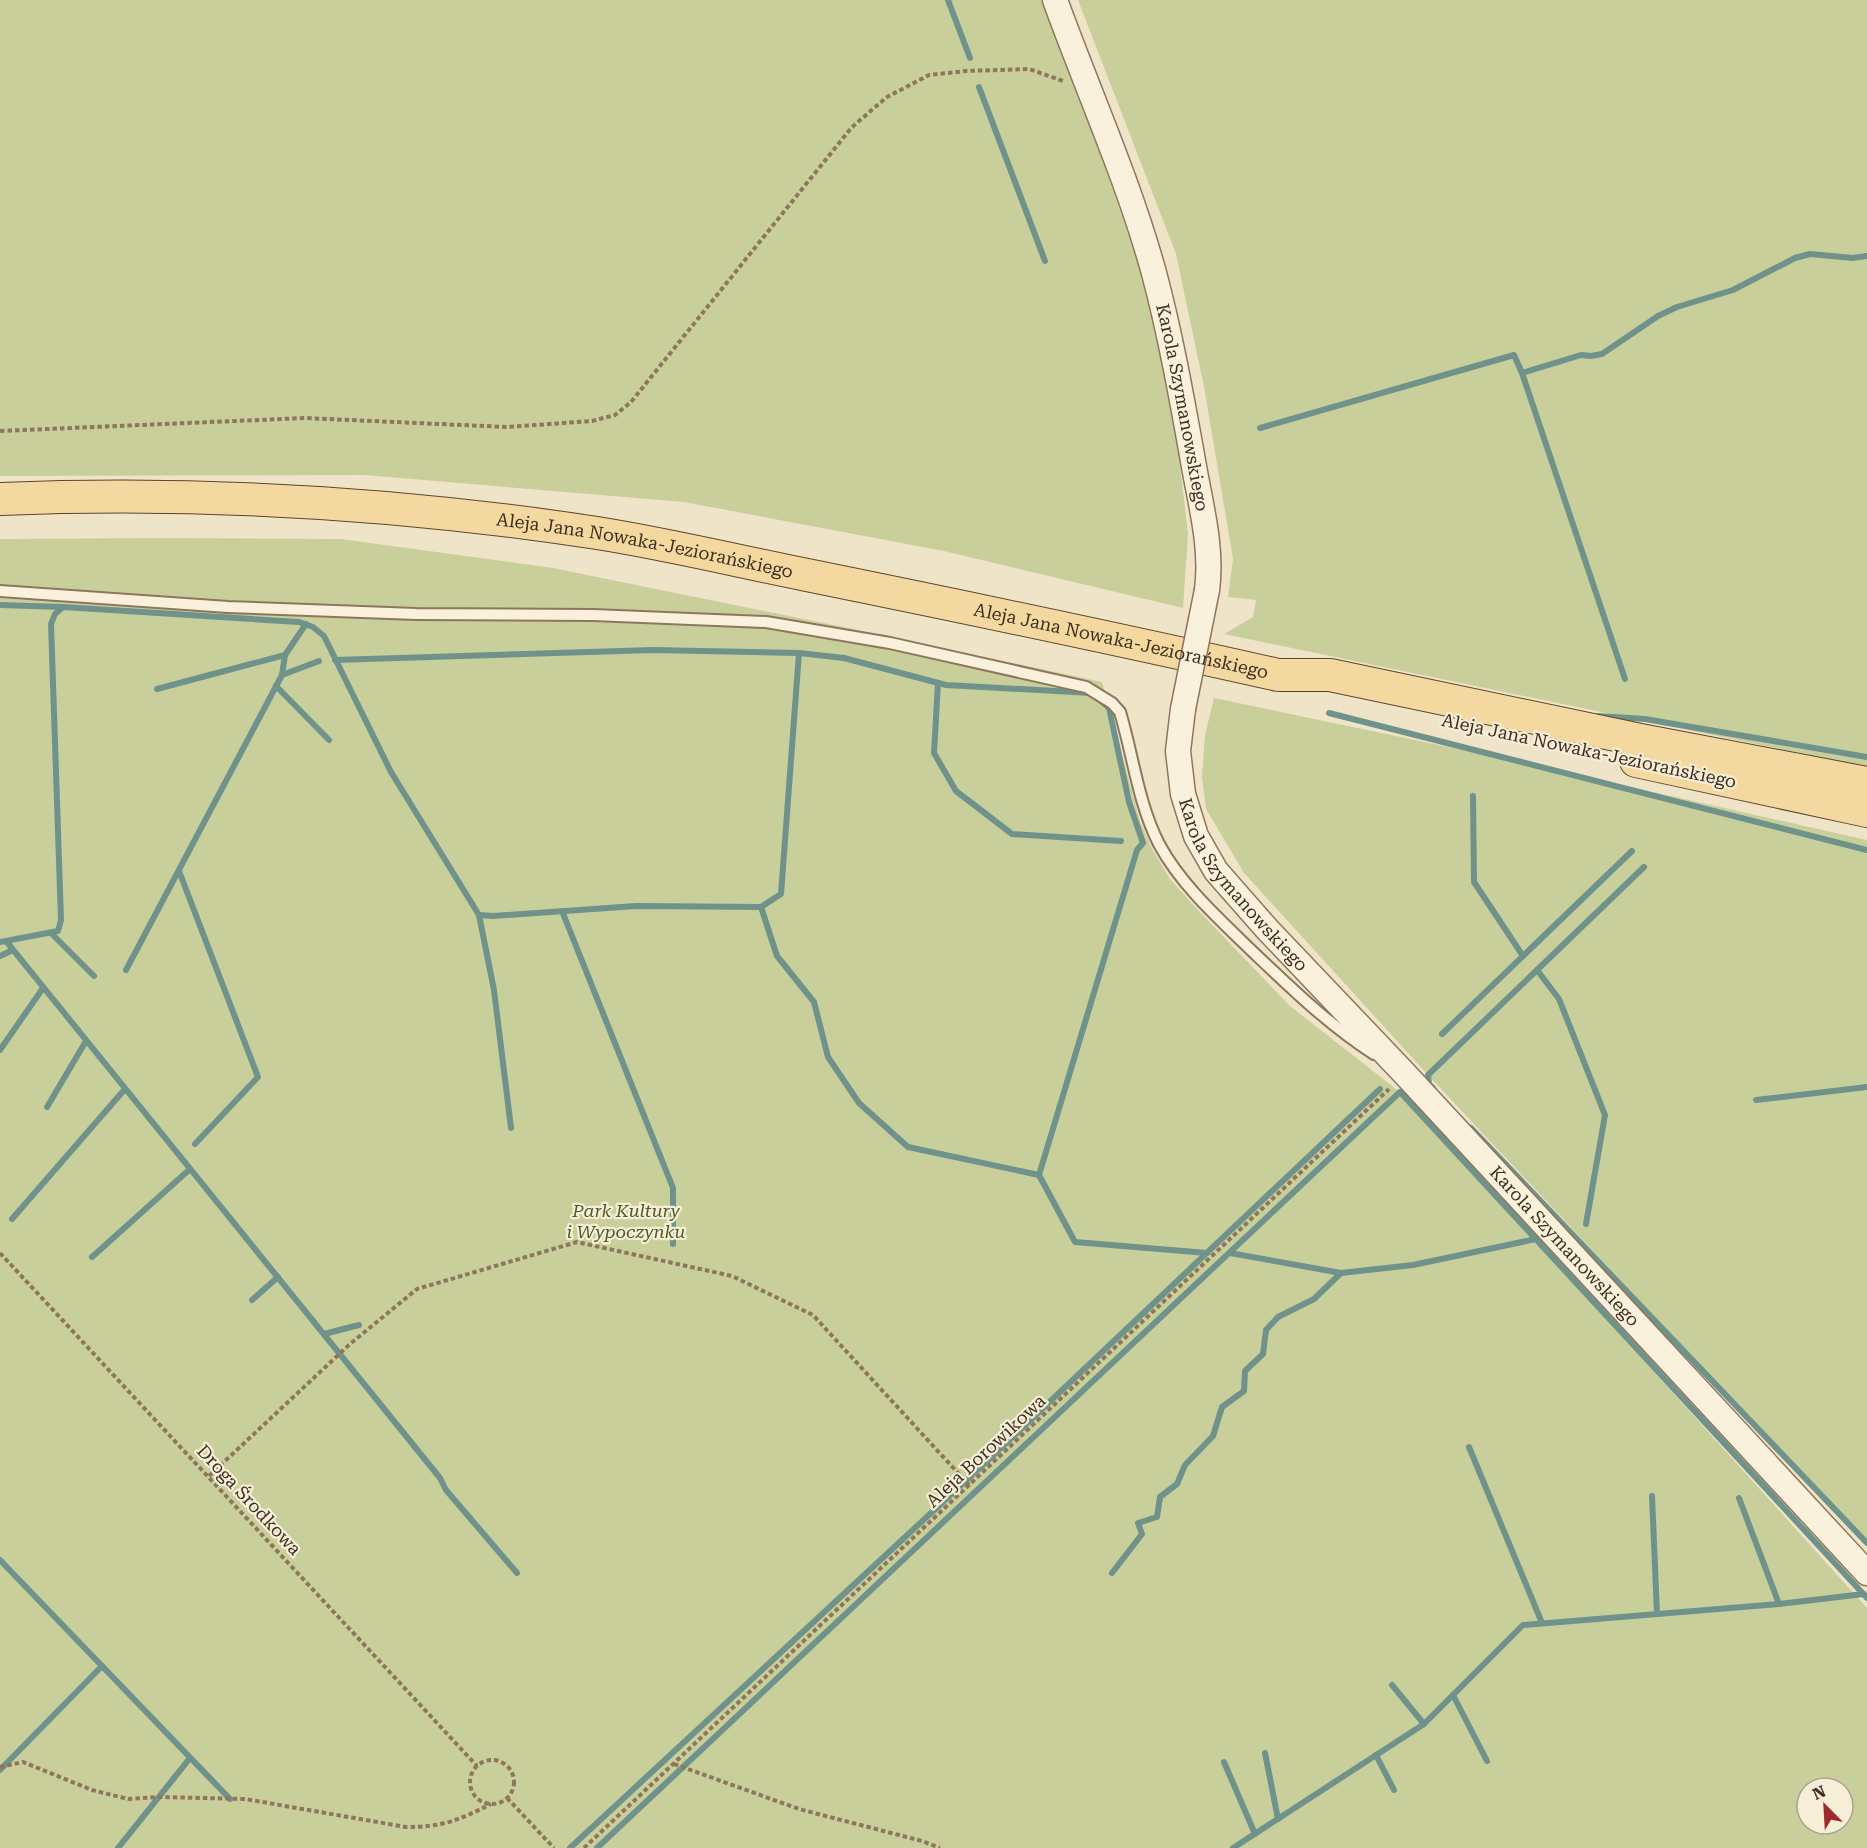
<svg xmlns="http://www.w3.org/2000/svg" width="1867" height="1848" font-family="'Roboto Serif',serif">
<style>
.green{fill:#c9cf9b;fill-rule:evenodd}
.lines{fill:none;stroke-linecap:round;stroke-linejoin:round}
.stream{stroke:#6f938a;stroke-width:6}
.service-casing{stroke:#8d765c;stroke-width:14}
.tertiary-casing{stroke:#8d765c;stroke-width:27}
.primary-casing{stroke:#5b4430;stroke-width:34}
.path{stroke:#8d765c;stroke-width:4;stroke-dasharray:4.5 3;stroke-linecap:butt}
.service{stroke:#faf1dc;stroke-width:10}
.tertiary{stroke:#faf1dc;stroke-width:24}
.primary{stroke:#f3d9a0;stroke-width:32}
.tertiary-bridge-casing{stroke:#8d765c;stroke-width:27;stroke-linecap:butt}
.tertiary-bridge{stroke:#faf1dc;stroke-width:24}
.labels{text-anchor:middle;stroke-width:4.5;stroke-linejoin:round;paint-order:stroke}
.street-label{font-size:18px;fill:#3d2e20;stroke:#f7eed8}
.park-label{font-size:18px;font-style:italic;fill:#4d5a26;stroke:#f7eed8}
</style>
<rect width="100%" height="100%" fill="#f0e4c8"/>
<g class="green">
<polygon points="0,0 1047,0 1142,274 1173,405 1188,534 1183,608 944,551 684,502 364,475 0,476"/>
<polygon points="1078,0 1867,0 1867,767 1224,634 1253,617 1256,600 1228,597 1233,559 1204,387 1176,254"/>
<path d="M159,538l182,1 212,29 290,59 259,55 38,139 12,28 18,30 27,30 93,97 115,90 462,512v240h-1867v-1309zM1807,1788h36v36h-36z"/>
<polygon points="1214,698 1497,757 1867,840 1867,1543 1428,1075 1244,873 1206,809 1202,777 1205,735"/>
</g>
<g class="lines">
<g class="stream">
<polyline points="948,0 970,58"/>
<polyline points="979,87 1045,261"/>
<polyline points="1522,373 1625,679"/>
<polyline points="1260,428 1514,355 1522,373 1581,355 1591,356 1602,354 1658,316 1677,307 1733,290 1795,258 1810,254 1853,258 1867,256"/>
<polyline points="0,605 62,607"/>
<polyline points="335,660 653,650 799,653 844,658 946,685 1092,693"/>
<polyline points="282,675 319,661"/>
<polyline points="938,683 934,753 956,791 1012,834 1121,841"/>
<polyline points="276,686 329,740"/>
<polyline points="157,689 285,655"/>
<polyline points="1100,700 1109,708 1129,802 1143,843 1137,850 1039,1175 1075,1242 1207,1253"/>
<polyline points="1329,713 1867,850"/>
<polyline points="1598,716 1645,719 1867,757"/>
<polyline points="1473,796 1474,882 1523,956"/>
<polyline points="179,871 258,1077 195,1144"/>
<polyline points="761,907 777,956 814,1002 828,1057 859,1103 908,1147 1039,1175"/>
<polyline points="562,911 673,1188 673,1244"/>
<polyline points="479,915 494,990 511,1128"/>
<polyline points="51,933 94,976"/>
<polyline points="6,941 440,1478 446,1490 517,1573"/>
<polyline points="0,942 58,931 61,920 51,624 55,614 63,607 299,622 313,627 324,636 391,772 479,915 493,916 636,906 761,907 781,894 799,653"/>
<polyline points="0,956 13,950"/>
<polyline points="126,970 282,675 285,655 306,624"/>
<polyline points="1537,970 1644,867"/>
<polyline points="1442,1034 1632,851"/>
<polyline points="0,1050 43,988"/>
<polyline points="1433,1088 1429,1084 1428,1075 1537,970 1559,999 1605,1115 1586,1224"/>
<polyline points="1756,1100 1867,1087"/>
<polyline points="47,1107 86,1041"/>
<polyline points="1471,1128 1867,1543"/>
<polyline points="12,1219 125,1089"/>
<polyline points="1230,1253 1341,1273"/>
<polyline points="92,1257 190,1169"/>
<polyline points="252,1300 278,1277"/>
<polyline points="324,1334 359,1325"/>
<polyline points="1469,1447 1542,1623"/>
<polyline points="1652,1496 1657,1614"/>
<polyline points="1739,1498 1779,1604"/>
<polyline points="0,1560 230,1799"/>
<polyline points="1112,1573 1142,1534 1138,1523 1157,1517 1160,1497 1177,1484 1185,1465 1213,1436 1222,1407 1244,1391 1245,1371 1263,1354 1266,1330 1278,1317 1314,1299 1341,1273 1413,1265 1536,1239"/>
<polyline points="1392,1685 1424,1724"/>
<polyline points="1453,1695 1487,1761"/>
<polyline points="1265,1753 1278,1819"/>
<polyline points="1376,1755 1394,1790"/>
<polyline points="1224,1762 1255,1834"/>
<polyline points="0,1770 102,1666"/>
<polyline points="118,1848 190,1758"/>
<polyline points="570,1848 986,1462 1380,1089"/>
<polyline points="597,1848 1400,1092 1867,1598"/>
<polyline points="1233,1848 1424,1724 1523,1625 1779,1604 1864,1594"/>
</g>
<defs>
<path id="service" d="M0,591l228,16 188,7 177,1 173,7 124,21 196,44 26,16 8,9c13,43 18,91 39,132 22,41 60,75 93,107 39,37 77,74 122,103"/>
<g id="tertiary">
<path id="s1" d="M1055,0c33,91 73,179 99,273 16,60 27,121 38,182 7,44 21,90 15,135"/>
<path id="s2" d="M1183,709l-5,42 5,43 13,42 20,35 51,58 138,145 462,499"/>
</g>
<g id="primary">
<path id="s3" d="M0,499c199,-8 400,4 597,34 70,11 140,28 210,42 158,32 315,65 471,100h52l310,65 227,43"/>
<polyline points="1636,761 1867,811"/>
</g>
</defs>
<use href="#service" class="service-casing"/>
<use href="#tertiary" class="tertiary-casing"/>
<use href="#primary" class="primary-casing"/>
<g class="path">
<polyline points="0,431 305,418 507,427 592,421 615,415 631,402 852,127 887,97 929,75 966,71 1029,69 1063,81"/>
<polyline points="0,1253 477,1766"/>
<polyline points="209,1476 350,1344 417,1289 577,1242 732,1276 813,1315 969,1485"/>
<circle cx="492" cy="1782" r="22"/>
<polyline points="674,1764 799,1809 922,1841 940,1848"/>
<path d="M0,1767l23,-5 69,28 36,9 32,-2 85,2 161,28c37,0 53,-7 85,-23"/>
<polyline points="507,1798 554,1848"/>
<polyline points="584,1848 1389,1089"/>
</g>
<use href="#service" class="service"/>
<use href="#tertiary" class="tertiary"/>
<use href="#primary" class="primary"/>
<defs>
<polyline id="tertiary-bridge" points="1183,709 1207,590"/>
</defs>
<use href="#tertiary-bridge" class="tertiary-bridge-casing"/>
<use href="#tertiary-bridge" class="tertiary-bridge"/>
</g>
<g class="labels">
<g class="street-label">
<text dy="6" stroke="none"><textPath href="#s1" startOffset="428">Karola Szymanowskiego</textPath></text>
<text dy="6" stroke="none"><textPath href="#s3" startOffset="648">Aleja Jana Nowaka-Jeziorańskiego</textPath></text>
<text dy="6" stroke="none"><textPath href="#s3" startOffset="1134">Aleja Jana Nowaka-Jeziorańskiego</textPath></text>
<text transform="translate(1589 751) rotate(12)" y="6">Aleja Jana Nowaka-Jeziorańskiego</text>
<text dy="6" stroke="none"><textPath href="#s2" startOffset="196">Karola Szymanowskiego</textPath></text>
<text dy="6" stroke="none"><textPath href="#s2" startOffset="682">Karola Szymanowskiego</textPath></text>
<text transform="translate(986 1451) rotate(-43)" y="6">Aleja Borowikowa</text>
<text transform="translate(249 1500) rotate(47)" y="6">Droga Środkowa</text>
</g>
<g class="park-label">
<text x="626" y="1217">Park Kultury<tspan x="626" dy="21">i Wypoczynku</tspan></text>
</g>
</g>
<g transform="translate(1825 1806) rotate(336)"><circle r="28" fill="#f7eed8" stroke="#ada18e" stroke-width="1.5"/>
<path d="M0-4.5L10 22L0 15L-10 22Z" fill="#9e2a2b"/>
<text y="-9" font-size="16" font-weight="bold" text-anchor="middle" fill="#3d2e20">N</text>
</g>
</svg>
